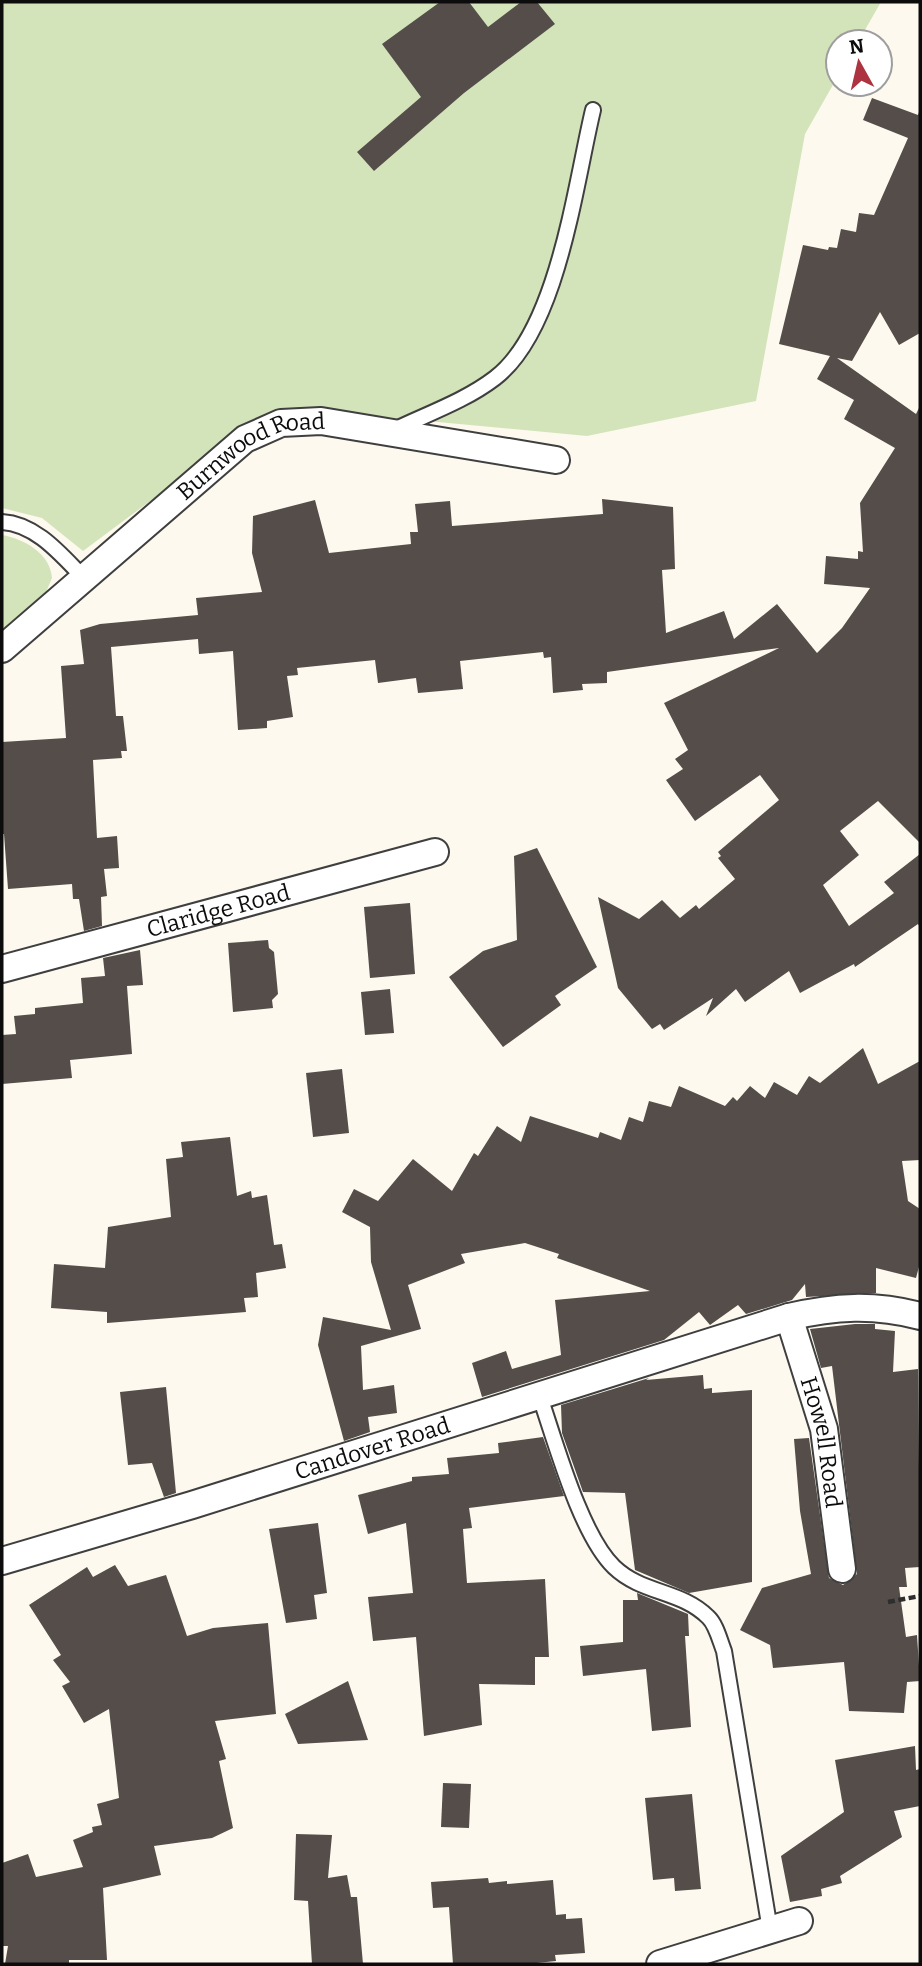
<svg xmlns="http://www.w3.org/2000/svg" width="922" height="1966" font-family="Bitter,serif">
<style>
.green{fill:#d3e4bb}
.building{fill:#544d4a}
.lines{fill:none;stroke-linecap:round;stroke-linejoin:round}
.service-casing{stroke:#3f3f3f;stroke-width:18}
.minor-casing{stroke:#3f3f3f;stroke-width:30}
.path{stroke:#2e2e2e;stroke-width:4.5;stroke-dasharray:7 3.5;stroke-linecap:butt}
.service{stroke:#fff;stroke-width:14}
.minor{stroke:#fff;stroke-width:26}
.labels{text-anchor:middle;stroke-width:7;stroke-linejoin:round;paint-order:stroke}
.street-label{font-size:23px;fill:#0c0c0c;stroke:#fff}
</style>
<rect width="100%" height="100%" fill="#fdf9ee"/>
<g class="green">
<polygon points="2,2 881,2 858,42 838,42 838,76 805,134 756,401 587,436 298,409 259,420 83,551 42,518 2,508"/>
<path d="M2,535c22,4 48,18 50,43l-6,14 -44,38z"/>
</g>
<g class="building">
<polygon points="440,2 469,2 488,27 521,2 537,2 555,24 464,93 374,171 357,152 421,97 382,44"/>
<polygon points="872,98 918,115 920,109 920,333 899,345 880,312 852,361 837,358 916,414 920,406 920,843 878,801 840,831 859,855 823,885 849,926 894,893 884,882 920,854 920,927 918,924 855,967 854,964 800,993 789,971 745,1002 736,989 706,1016 713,998 664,1030 660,1024 652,1029 618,988 598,897 639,919 662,900 680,918 696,905 699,909 735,879 718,858 721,856 718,852 779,800 760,775 695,821 666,780 683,769 675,759 688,750 664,703 779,648 607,672 607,683 582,684 583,690 553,693 551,657 544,658 543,652 460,661 463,689 418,693 416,678 378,683 375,660 297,668 298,675 287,676 293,717 267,721 267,728 238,730 233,651 199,654 198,639 111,647 116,716 123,716 127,751 121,751 122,758 93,760 97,838 117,836 119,868 104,869 107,896 101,897 102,926 84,931 79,899 73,899 72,884 8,889 4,834 2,834 2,742 66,738 61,666 84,664 80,630 100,624 198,615 196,598 262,592 252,553 253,516 315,500 329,553 411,544 410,532 418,532 415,504 450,501 452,526 603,514 602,499 673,507 675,569 662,570 666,633 724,611 734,639 777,604 817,653 842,628 870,588 824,584 826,556 858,559 858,551 863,552 860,503 895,448 844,419 854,400 817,379 830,356 779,344 803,245 828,250 829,247 837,248 841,229 856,232 859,213 874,215 908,138 863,120"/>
<polygon points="537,848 597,967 555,996 561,1005 503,1047 449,977 483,951 517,940 514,856"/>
<polygon points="410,903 415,974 370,978 364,907"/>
<polygon points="268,940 269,948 274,952 278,994 272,1000 273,1008 233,1012 228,943"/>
<polygon points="140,950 143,985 127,986 132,1054 70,1060 72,1078 2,1084 2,1035 16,1034 14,1016 35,1014 35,1008 83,1003 81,978 105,976 103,958"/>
<polygon points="390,989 394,1033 365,1035 361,992"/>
<polygon points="863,1048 878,1084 920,1061 920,1160 902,1161 908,1201 920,1209 920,1263 916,1278 876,1268 876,1293 806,1297 805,1284 792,1300 746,1314 738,1305 710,1325 699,1312 664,1340 482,1397 472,1363 506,1351 512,1369 561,1355 555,1300 650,1291 557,1258 559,1254 525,1243 461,1254 465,1263 408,1285 421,1329 361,1346 363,1390 394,1385 397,1413 368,1417 370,1432 344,1441 318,1345 323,1317 391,1330 371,1262 370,1227 342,1212 354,1189 378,1201 413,1159 452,1191 474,1153 478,1156 497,1126 521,1142 530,1116 598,1138 600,1132 621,1140 629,1117 643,1122 649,1101 671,1107 679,1086 725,1106 733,1097 737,1101 750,1086 765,1098 774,1082 797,1095 809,1076 820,1083"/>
<polygon points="342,1069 349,1133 313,1137 306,1073"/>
<polygon points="230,1137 237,1196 251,1191 252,1198 267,1195 274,1245 282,1244 286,1268 256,1273 258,1297 244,1298 246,1312 107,1323 107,1312 51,1308 54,1264 105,1268 108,1227 171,1217 166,1159 183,1157 181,1142"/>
<polygon points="855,1324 875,1324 875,1329 895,1331 893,1372 918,1369 920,1567 905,1568 907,1587 899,1587 906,1637 917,1635 920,1681 907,1682 904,1713 849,1711 844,1662 773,1668 770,1645 740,1630 762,1588 811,1574 800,1511 794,1439 809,1438 829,1578 843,1585 857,1574 832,1366 821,1368 810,1329"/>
<polygon points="703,1375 704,1389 712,1388 712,1393 752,1390 752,1582 689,1593 635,1570 625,1493 583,1492 562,1433 561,1405 649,1378 646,1380"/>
<polygon points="166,1387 176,1493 164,1497 152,1463 128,1465 120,1392"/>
<polygon points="543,1437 564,1496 469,1508 472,1528 463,1529 467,1583 545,1579 549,1657 535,1657 535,1685 479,1684 482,1725 424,1736 416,1637 373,1641 368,1597 413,1593 406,1523 368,1534 358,1495 412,1481 412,1477 449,1474 447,1458 499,1453 498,1443"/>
<polygon points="318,1523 327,1593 314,1595 317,1619 286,1623 269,1529"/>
<polygon points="115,1565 128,1586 166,1575 187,1636 213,1628 268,1623 276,1714 215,1721 226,1759 219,1761 233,1828 212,1838 154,1846 161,1875 103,1888 107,1960 69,1960 69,1964 5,1964 8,1946 2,1946 2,1863 28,1854 36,1877 83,1867 73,1840 93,1832 92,1827 102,1825 97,1804 119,1798 109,1709 84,1723 62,1686 70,1682 53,1660 61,1655 29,1605 87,1567 93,1577"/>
<polygon points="637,1593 688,1614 689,1636 685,1636 691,1727 652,1731 646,1669 583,1676 580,1646 623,1642 623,1600 638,1600"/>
<polygon points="348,1681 368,1740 298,1744 285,1714"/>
<polygon points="915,1746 916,1770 920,1769 920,1806 894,1811 902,1837 840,1876 842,1883 821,1889 822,1896 790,1902 781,1856 844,1812 835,1760"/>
<polygon points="443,1783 471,1784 469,1828 441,1827"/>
<polygon points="692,1794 701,1889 675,1891 674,1878 653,1880 645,1798"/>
<polygon points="296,1834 332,1835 328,1878 347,1875 351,1897 357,1897 363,1964 312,1964 308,1901 294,1900"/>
<polygon points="488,1878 489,1883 507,1881 507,1884 553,1880 556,1915 566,1914 566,1919 582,1918 585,1953 555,1955 556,1961 527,1964 453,1964 449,1907 433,1908 431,1882"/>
</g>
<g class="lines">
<defs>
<g id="service">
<path d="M394,430c33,-16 71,-29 101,-52 63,-48 80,-193 98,-268"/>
<path d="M2,522c35,2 60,34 83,57"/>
<path d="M539,1394c16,46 41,140 75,173 28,27 67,23 94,50 8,7 12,24 16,34l46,279"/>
</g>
<g id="minor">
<path id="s1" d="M2,649l243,-210 36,-16 40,-2 235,39"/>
<path id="s2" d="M2,969l433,-117"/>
<path id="s3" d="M789,1317l35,112 18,140"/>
<path id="s4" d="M2,1561l190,-56 597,-188c46,-11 85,-13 131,-1"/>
<polyline points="660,1964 799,1921"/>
</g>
</defs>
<use href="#service" class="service-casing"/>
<use href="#minor" class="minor-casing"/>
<polyline class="path" points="888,1602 920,1596"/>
<use href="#service" class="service"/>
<use href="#minor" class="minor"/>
</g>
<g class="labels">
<g class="street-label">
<text dy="8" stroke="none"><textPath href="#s1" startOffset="320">Burnwood Road</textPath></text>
<text dy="8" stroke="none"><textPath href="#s2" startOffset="224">Claridge Road</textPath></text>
<text dy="8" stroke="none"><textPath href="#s3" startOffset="130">Howell Road</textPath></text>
<text dy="8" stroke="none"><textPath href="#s4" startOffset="387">Candover Road</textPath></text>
</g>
</g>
<rect width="922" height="1966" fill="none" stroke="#0c0c0c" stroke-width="7"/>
<g transform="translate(859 63) rotate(352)"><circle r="33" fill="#ffffff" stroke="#9e9e9e" stroke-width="2"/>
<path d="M0-5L12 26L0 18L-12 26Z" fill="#ae3340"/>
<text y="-10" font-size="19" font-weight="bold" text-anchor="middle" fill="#0c0c0c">N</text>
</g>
</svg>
